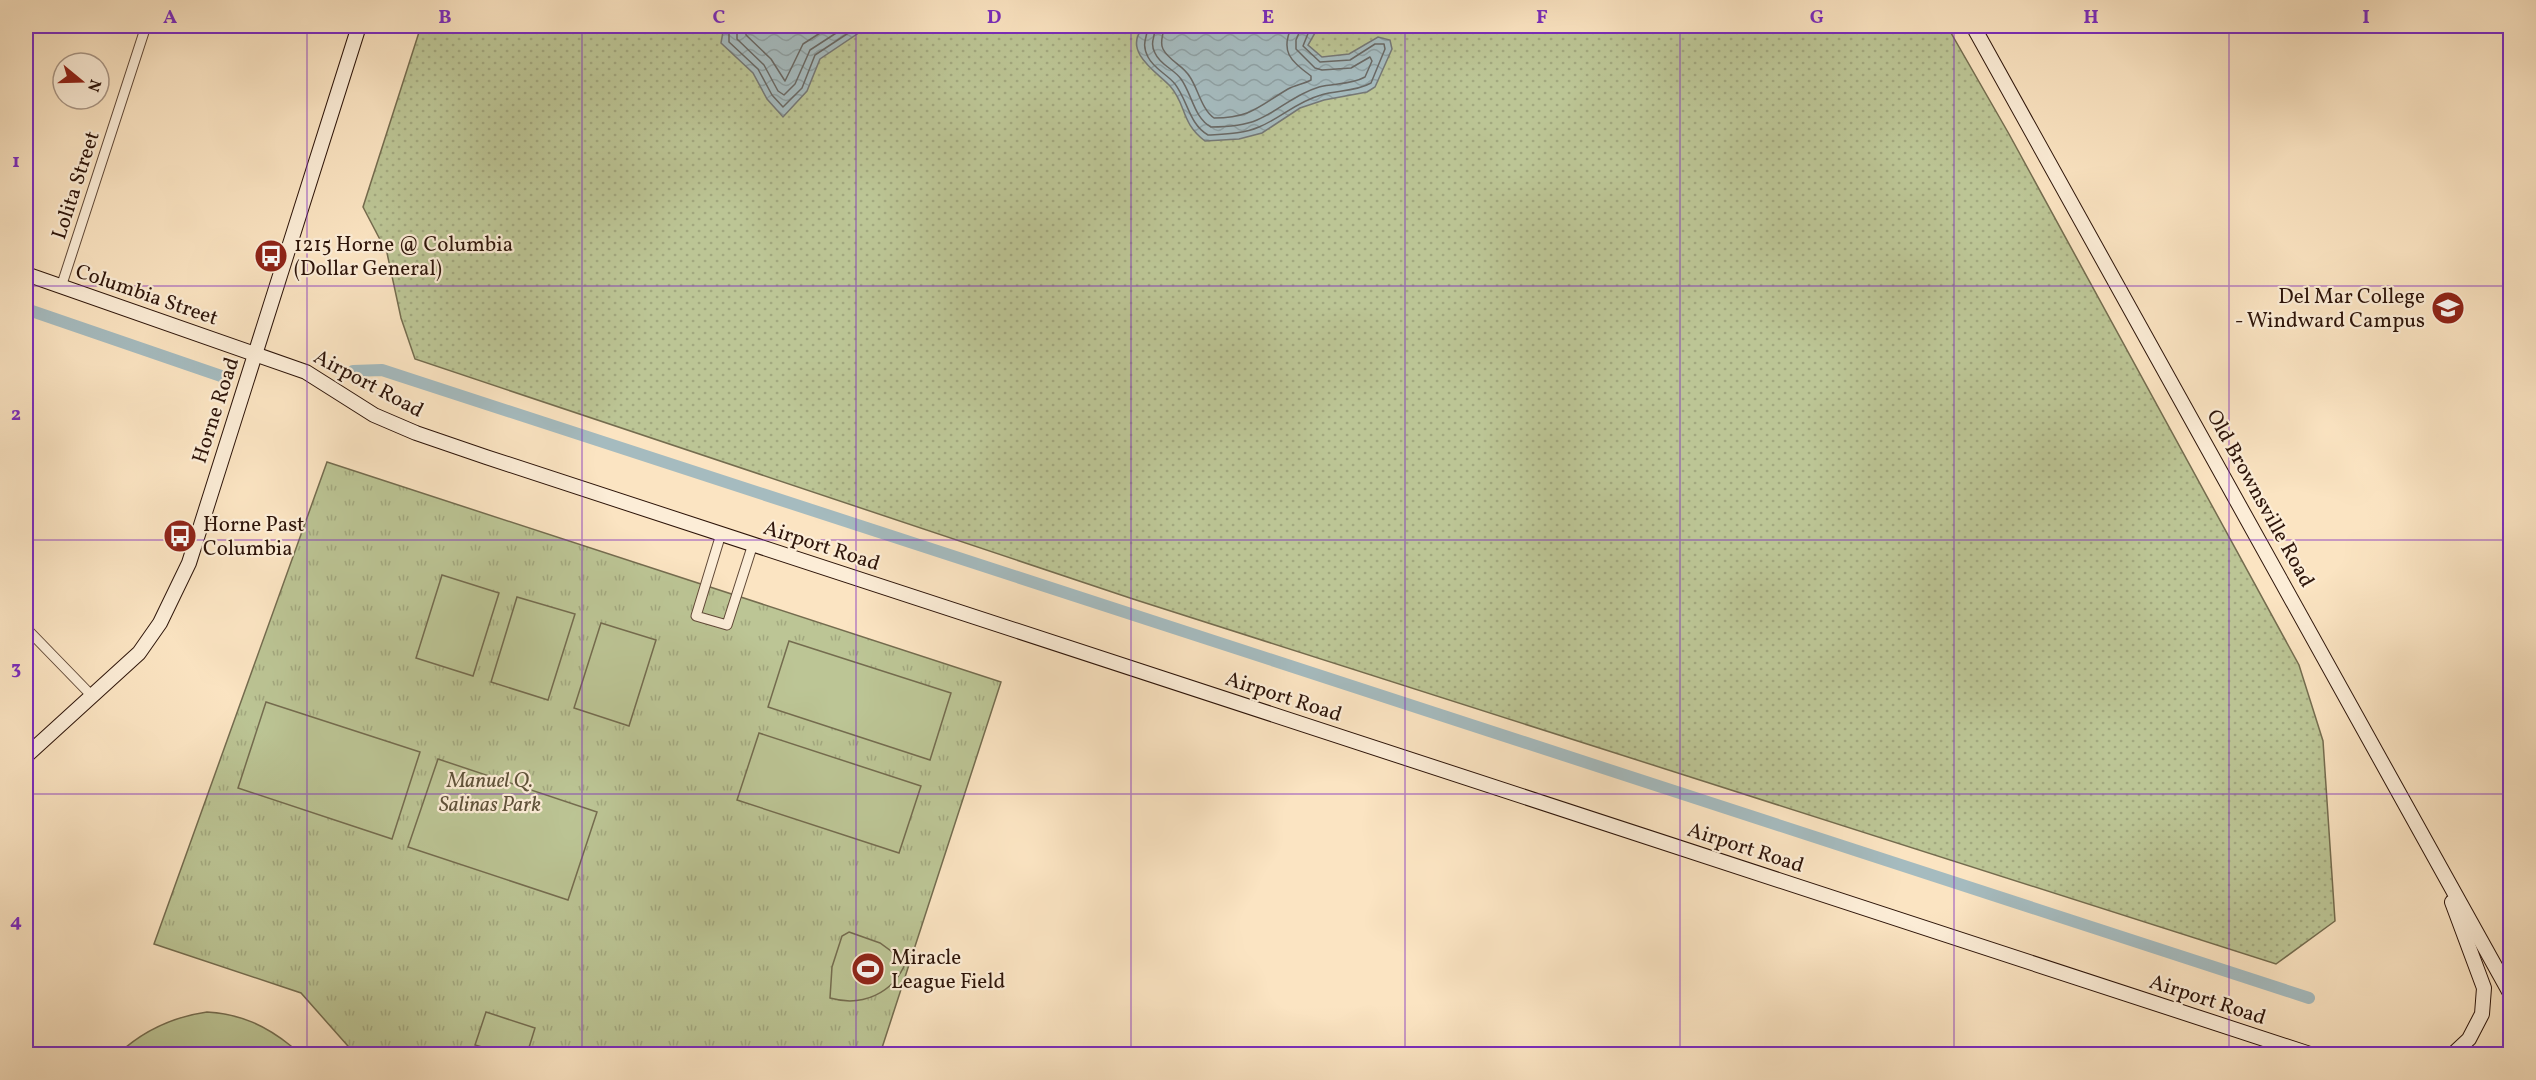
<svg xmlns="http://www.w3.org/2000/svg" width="2536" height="1080" font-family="Vollkorn,serif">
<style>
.grass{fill:url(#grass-dots);stroke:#746c4f;stroke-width:1.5}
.park{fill:url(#park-tufts);stroke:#746c4f;stroke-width:1.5}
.pitch{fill:#bcc595;stroke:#746c4f;stroke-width:1.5}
.water{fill:url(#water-waves);stroke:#757876;stroke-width:1.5}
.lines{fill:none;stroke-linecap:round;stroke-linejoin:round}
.shore{stroke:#696864;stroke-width:1.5}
.canal{stroke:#a5bbbf;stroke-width:12}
.street-casing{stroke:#604837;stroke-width:11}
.secondary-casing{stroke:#2d1409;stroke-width:16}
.street{stroke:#fcedd7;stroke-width:9}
.secondary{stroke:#fcedd7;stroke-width:14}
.grid{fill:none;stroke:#7b2cbf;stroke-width:1.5;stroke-opacity:0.55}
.labels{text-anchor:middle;stroke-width:4.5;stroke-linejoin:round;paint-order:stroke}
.street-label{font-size:21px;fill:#2d1409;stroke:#fcedd7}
.poi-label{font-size:21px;fill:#2d1409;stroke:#fcedd7;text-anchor:start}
.park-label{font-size:21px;font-style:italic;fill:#5f523a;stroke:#fcedd7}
.neatline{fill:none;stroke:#7b2cbf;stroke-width:2}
.grid-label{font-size:20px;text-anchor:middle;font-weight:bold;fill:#7b2cbf}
</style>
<defs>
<pattern id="grass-dots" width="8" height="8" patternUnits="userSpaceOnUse" patternTransform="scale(1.5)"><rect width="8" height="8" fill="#bcc595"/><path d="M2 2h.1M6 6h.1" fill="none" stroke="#a2a87f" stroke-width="1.8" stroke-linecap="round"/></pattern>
<pattern id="park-tufts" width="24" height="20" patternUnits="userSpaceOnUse" patternTransform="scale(1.5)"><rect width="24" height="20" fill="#bcc595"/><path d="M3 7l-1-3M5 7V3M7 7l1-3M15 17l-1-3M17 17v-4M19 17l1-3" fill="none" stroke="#a2a87f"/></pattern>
<pattern id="water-waves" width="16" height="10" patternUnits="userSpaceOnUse" patternTransform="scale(1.5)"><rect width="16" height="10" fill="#a5bbbf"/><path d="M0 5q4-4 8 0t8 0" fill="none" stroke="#8ea0a3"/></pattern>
</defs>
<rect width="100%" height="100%" fill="#fbe4c2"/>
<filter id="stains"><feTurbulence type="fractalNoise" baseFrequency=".00333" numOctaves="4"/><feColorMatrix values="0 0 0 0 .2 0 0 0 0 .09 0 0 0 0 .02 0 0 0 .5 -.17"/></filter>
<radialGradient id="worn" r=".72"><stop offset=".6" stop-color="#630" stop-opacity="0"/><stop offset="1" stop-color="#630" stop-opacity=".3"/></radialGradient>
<polygon class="grass" points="421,26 1947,26 2009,134 2299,665 2323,741 2335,921 2276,964 1133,599 415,359 401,318 387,253 363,207"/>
<polygon class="park" points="327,462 1001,682 880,1054 355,1054 301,993 154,944"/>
<g class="pitch">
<polygon points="442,575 499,593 473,676 416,658"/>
<polygon points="517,597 575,614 548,700 491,682"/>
<polygon points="601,623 656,640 629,726 574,708"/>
<polygon points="789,641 951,693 930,760 768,707"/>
<polygon points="266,702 420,752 392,839 238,788"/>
<polygon points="759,733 921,786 899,853 737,800"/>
<polygon points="438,759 597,812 568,900 408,847"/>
<path d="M849,932l31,11 26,19c-13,32 -44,45 -76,36l2,-31 10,-31z"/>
<path d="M207,1012c33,2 58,13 84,34l4,4v4h-177c26,-24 54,-37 89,-42z"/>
<polygon points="486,1012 535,1028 527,1054 506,1054 475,1045"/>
</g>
<g class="water">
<polygon points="724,26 869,26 820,59 807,91 783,117 767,99 753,73 721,43"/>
<path d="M1139,26h180l-11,19 14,12 27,-3 29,-17 12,3 2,9 -17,38 -8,5 -43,8 -24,8 -38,25 -23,6 -34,2c-25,-19 -18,-36 -35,-55 -12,-13 -47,-34 -28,-57z"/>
</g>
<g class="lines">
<g class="shore">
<polyline points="729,26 729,42 758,69 772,95 783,107 802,88 815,55 859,26"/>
<polyline points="737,26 737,39 764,65 778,91 784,95 795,84 810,50 847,26"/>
<polyline points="746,26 746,35 771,59 785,81 803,44 831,26"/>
<path d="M1147,26c2,11 -7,15 1,31 6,12 19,17 27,27 13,17 14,40 33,51 17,-1 35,-1 51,-8 22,-9 37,-25 62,-32 16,-5 34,-3 50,-12l14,-34 -1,-5h-9l-25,16 -30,2 -17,-16 8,-20"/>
<path d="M1155,26c1,10 -6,16 0,27 5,12 19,16 26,26 11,15 13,39 30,48 15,0 32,-1 46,-7 23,-10 36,-25 62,-33 15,-4 32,-2 46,-10l7,-16 -2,-4 -19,11 -29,2 -7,-2 -19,-19v-9l6,-14"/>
<path d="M1164,26c0,8 -5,16 -1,23 6,12 20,16 27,28 8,12 12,33 24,41 37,0 45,-12 74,-29 7,-4 16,-5 23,-9v-4c-21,-15 -31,-25 -19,-50"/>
</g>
<g class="canal">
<polyline points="26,309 224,377"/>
<polyline points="353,371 382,370 2309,998"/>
</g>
<defs>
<g id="street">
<polyline points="61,287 146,26"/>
<polyline points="721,534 696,616 727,625 753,544"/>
<polyline points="26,628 93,697"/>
</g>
<g id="secondary">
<polyline points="1973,26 2510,993"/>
<polyline points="26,274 306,372 374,415 416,433 486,457 2310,1054"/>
<polyline points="26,756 139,653 160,623 189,563 359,26"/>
<polyline points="2452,902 2484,988 2482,1014 2469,1039 2453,1054"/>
</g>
</defs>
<use href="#street" class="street-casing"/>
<use href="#secondary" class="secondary-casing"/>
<use href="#street" class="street"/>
<use href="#secondary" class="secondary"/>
</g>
<path class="grid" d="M307,26v1028M582,26v1028M856,26v1028M1131,26v1028M1405,26v1028M1680,26v1028M1954,26v1028M2229,26v1028M26,286h2484M26,540h2484M26,794h2484"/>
<defs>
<symbol id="bus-disc" viewBox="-11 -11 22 22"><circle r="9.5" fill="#8f2418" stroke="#fcedd7"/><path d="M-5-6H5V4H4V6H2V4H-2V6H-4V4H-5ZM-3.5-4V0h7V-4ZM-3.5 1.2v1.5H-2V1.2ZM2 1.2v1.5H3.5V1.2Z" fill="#fff"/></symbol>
<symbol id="university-disc" viewBox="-11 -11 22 22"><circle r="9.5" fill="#8f2418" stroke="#fcedd7"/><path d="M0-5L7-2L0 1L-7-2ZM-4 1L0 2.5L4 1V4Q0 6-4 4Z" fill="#fff"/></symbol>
<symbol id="stadium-disc" viewBox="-11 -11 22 22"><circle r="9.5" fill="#8f2418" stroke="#fcedd7"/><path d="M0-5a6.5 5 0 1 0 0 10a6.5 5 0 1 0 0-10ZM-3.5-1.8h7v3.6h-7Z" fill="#fff"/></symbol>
</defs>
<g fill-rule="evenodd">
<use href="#bus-disc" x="252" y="237" width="38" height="38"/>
<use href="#university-disc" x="2429" y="289" width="38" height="38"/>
<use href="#bus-disc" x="161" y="517" width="38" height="38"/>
<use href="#stadium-disc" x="849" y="950" width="38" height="38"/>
</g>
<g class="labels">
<g class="street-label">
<text transform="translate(75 185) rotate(-72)" y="7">Lolita Street</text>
<text transform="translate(147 294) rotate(19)" y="7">Columbia Street</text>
<text transform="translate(369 383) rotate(28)" y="7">Airport Road</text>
<text transform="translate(215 410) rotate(-72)" y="7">Horne Road</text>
<text transform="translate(2261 498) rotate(61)" y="7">Old Brownsville Road</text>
<text transform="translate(822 545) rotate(18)" y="7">Airport Road</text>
<text transform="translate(1284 696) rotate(18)" y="7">Airport Road</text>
<text transform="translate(1746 847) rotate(18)" y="7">Airport Road</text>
<text transform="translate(2208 999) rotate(18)" y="7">Airport Road</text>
</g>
<g class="poi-label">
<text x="294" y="251">1215 Horne @ Columbia<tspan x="294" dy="24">(Dollar General)</tspan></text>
<text x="2425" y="303" text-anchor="end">Del Mar College<tspan x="2425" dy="24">- Windward Campus</tspan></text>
<text x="203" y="531">Horne Past<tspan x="203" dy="24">Columbia</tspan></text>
<text x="891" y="964">Miracle<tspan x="891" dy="24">League Field</tspan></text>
</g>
<g class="park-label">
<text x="490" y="787">Manuel Q.<tspan x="490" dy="24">Salinas Park</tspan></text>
</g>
</g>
<rect width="2536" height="1080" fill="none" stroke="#fbe4c2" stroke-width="66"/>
<g transform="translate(81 81) rotate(109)"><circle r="28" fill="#fcedd7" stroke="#a99685" stroke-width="1.5"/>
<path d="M0-4.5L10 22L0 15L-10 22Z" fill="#8f2418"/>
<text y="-9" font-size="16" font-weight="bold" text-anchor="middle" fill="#2d1409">N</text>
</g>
<rect x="33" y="33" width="2470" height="1014" class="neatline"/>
<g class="grid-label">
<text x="170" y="23">A</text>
<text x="445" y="23">B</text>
<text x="719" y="23">C</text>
<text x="994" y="23">D</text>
<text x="1268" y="23">E</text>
<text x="1542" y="23">F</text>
<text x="1817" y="23">G</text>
<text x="2091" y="23">H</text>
<text x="2366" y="23">I</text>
<text x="16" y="167">1</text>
<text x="16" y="420">2</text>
<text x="16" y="674">3</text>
<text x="16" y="927">4</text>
</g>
<rect width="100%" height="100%" filter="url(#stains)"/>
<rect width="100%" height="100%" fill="url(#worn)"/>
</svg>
